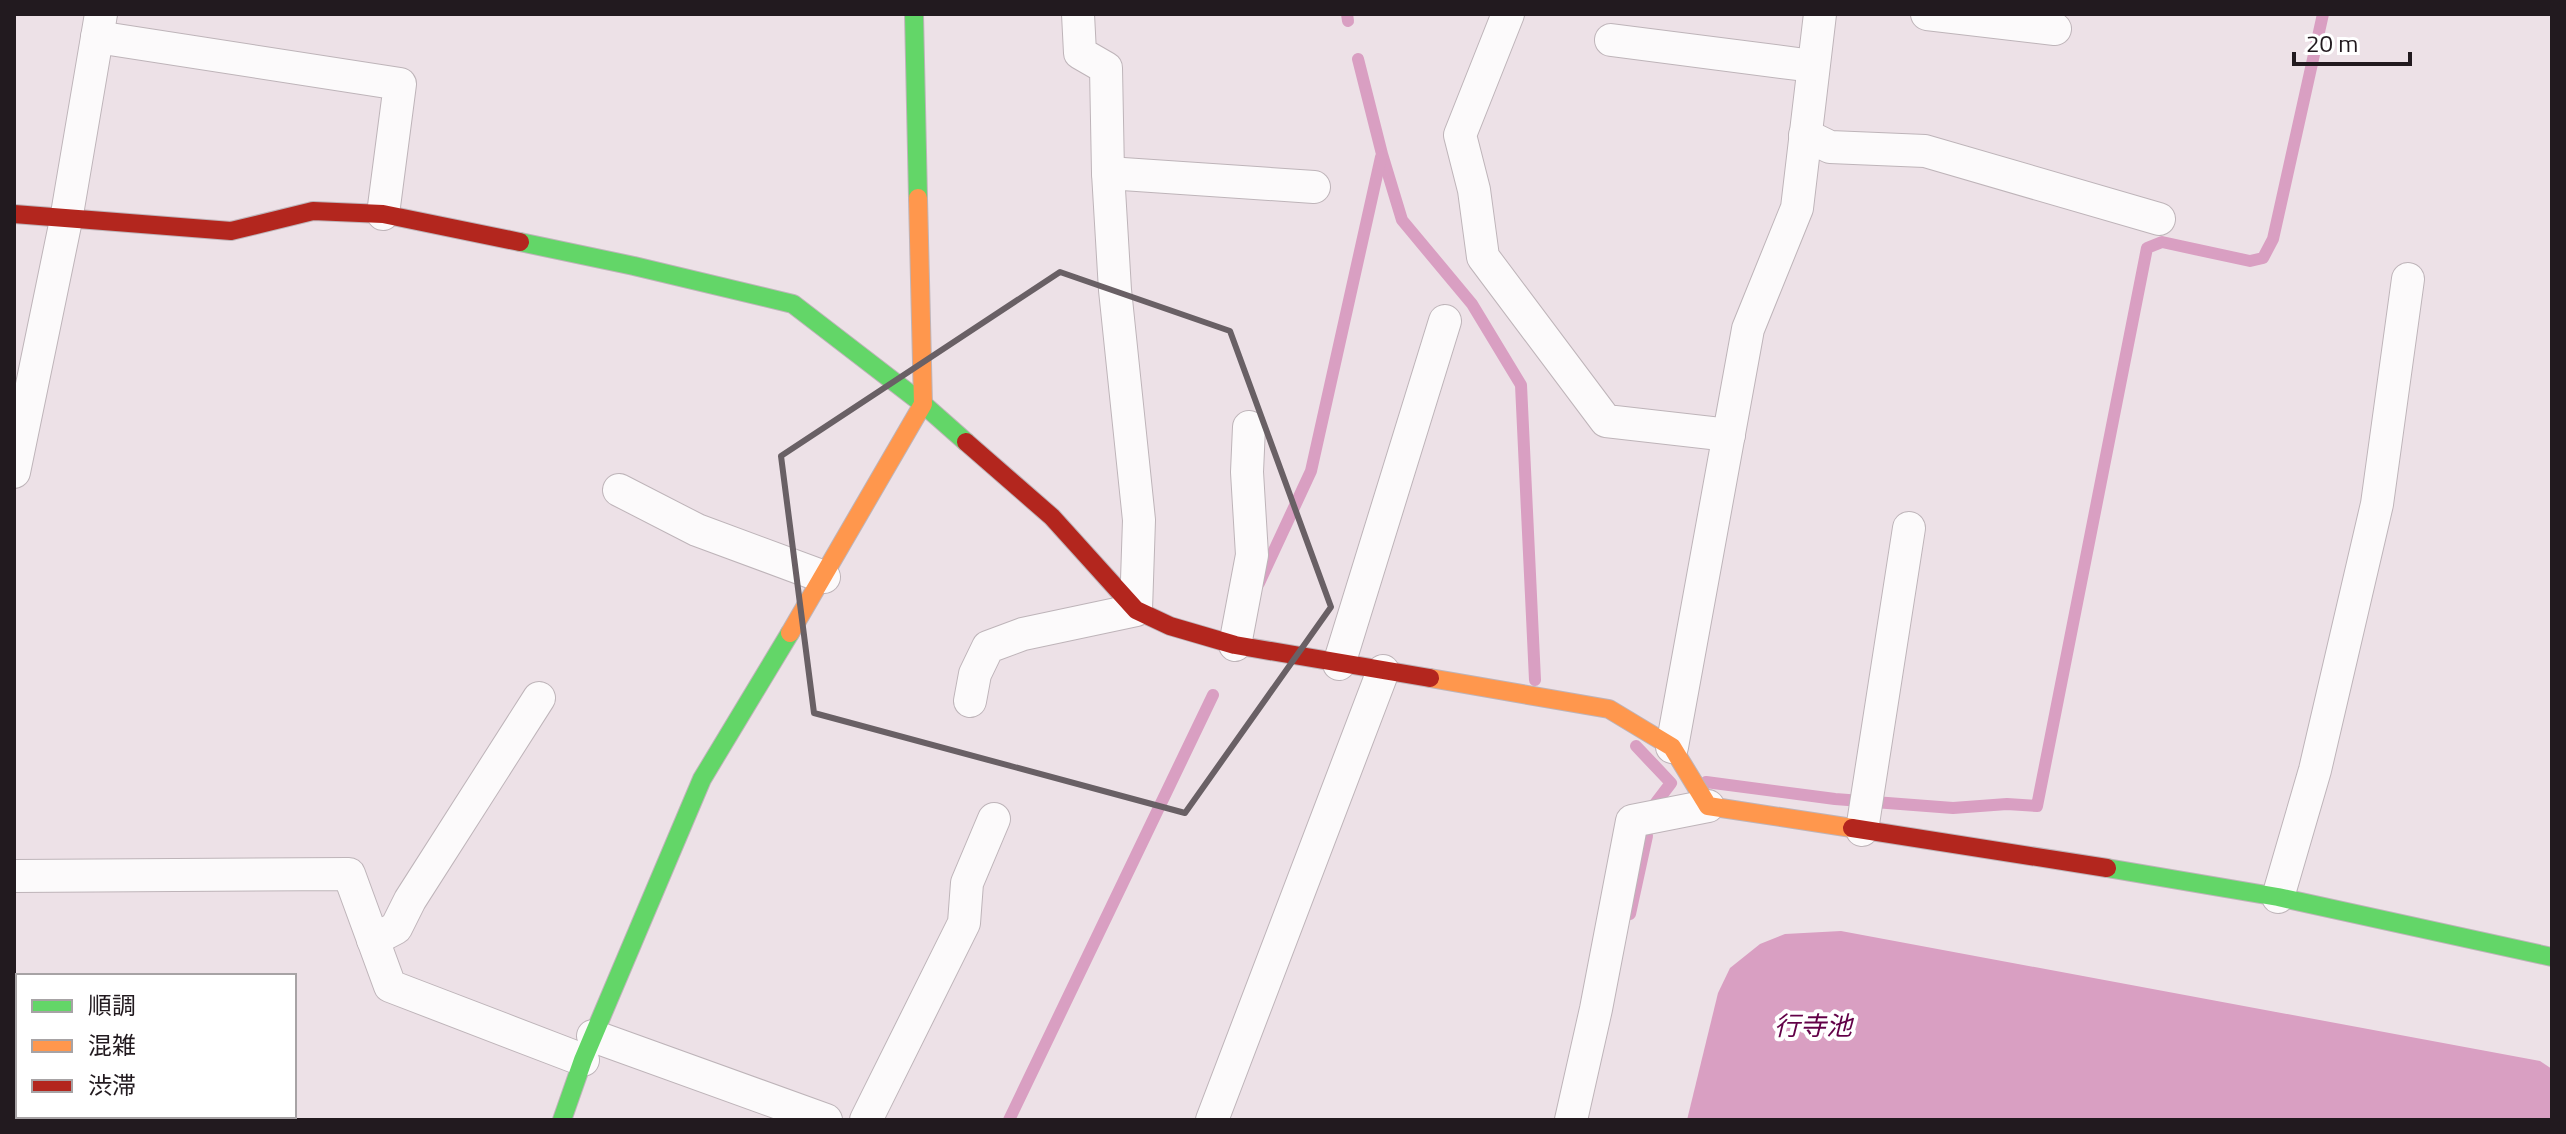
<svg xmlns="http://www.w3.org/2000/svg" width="2566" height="1134" font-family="'Titillium Web','Noto Sans JP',sans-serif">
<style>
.water{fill:#d99fc2}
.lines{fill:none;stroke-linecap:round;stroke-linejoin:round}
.stream{stroke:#d99fc2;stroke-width:12}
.street-casing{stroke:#beb4b9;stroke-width:34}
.fast-casing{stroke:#beb4b9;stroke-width:20}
.slow-casing{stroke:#beb4b9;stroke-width:20}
.jam-casing{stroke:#beb4b9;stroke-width:20}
.street{stroke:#fcfafb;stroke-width:32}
.fast{stroke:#63d668;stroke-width:18}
.slow{stroke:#ff974d;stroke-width:18}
.jam{stroke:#b3261e;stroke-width:18}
.marked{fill:none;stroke:#696065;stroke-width:6;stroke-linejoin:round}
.labels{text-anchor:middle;stroke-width:8;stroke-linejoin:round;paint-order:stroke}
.water-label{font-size:26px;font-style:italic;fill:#620047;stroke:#fff}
</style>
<rect width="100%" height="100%" fill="#ede1e7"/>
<polygon class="water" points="1841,931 2540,1061 2552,1069 2552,1120 1687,1120 1718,993 1730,968 1760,944 1785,934"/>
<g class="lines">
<g class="stream">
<polyline points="1347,14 1348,21"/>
<polyline points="1358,59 1382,154 1402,220 1472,304 1521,385 1535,680"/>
<polyline points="1259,583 1311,471 1381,157"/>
<polyline points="1636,746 1671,783 1655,804"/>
<polyline points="1706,782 1835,799 1953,808 2007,804 2037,806 2147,248 2162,242 2250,261 2263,258 2273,239 2323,14"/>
<polyline points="1630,914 1647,836"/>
<polyline points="1009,1120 1213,695"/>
</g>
<defs>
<g id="street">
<polyline points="1508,14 1460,135 1474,190 1483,257 1606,421 1729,435"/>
<polyline points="1927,14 2055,29"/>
<polyline points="97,37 400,84 383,214"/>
<polyline points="1611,40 1813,66"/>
<polyline points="1805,135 1830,147 1925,151 2159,219"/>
<polyline points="1108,173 1314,187"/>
<polyline points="14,472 66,220 101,14"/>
<polyline points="619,490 697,530 824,577"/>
<polyline points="1235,645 1252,555 1247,472 1249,427"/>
<polyline points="1339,664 1445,321"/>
<polyline points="970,701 975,674 988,647 1023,634 1136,610 1139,520 1115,290 1108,173 1106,68 1080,53 1078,14"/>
<polyline points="1672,747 1748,329 1797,208 1820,14"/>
<polyline points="1862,830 1909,528"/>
<polyline points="14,876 349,874 390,986 583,1060"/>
<polyline points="2278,897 2315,770 2377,504 2408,279"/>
<polyline points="373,940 396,928 410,900 539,698"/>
<polyline points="593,1036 826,1120"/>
<polyline points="14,1079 18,1078"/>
<polyline points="866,1120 964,923 967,883 994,819"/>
<polyline points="1212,1120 1383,671"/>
<polyline points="1571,1120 1596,1009 1632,821 1708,806"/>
</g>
<g id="fast">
<polyline points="914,14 918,198"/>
<polyline points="520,242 634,266 793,304 923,404 966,442"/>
<polyline points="2107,868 2278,897 2552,957"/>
<polyline points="562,1120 583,1060 702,779 790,633"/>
</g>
<g id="slow">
<polyline points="790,633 923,404 918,198"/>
<polyline points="1430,678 1609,709 1672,747 1708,806 1852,828"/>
</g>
<g id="jam">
<polyline points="14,214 231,231 313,211 383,214 520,242"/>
<polyline points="966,442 1052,517 1136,610 1170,626 1235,645 1430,678"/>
<polyline points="1852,828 2107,868"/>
</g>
</defs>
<use href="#street" class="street-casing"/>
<use href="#fast" class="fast-casing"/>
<use href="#slow" class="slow-casing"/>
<use href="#jam" class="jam-casing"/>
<use href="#street" class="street"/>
<use href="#fast" class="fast"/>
<use href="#slow" class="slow"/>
<use href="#jam" class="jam"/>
</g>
<path class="marked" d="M1060,272l170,59 101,276 -146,206 -371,-100 -33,-257z"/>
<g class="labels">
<g class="water-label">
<text x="1813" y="1035">行寺池</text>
</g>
</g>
<rect width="2566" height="1134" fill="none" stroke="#221a1f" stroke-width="32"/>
<rect x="16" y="974" width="280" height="144" fill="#ffffff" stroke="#a7a3a5" stroke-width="2"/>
<rect x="32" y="1000" width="40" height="12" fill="#63d668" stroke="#a7a3a5" stroke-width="2"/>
<text x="88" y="1014" font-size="24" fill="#221a1f">順調</text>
<rect x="32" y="1040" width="40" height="12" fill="#ff974d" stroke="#a7a3a5" stroke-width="2"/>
<text x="88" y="1054" font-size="24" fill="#221a1f">混雑</text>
<rect x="32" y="1080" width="40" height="12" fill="#b3261e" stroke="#a7a3a5" stroke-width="2"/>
<text x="88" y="1094" font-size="24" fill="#221a1f">渋滞</text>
<path d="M2294 52v12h116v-12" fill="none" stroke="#221a1f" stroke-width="4"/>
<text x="2306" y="52" font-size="24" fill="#221a1f" stroke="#ffffff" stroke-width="6" paint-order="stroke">20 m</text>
</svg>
